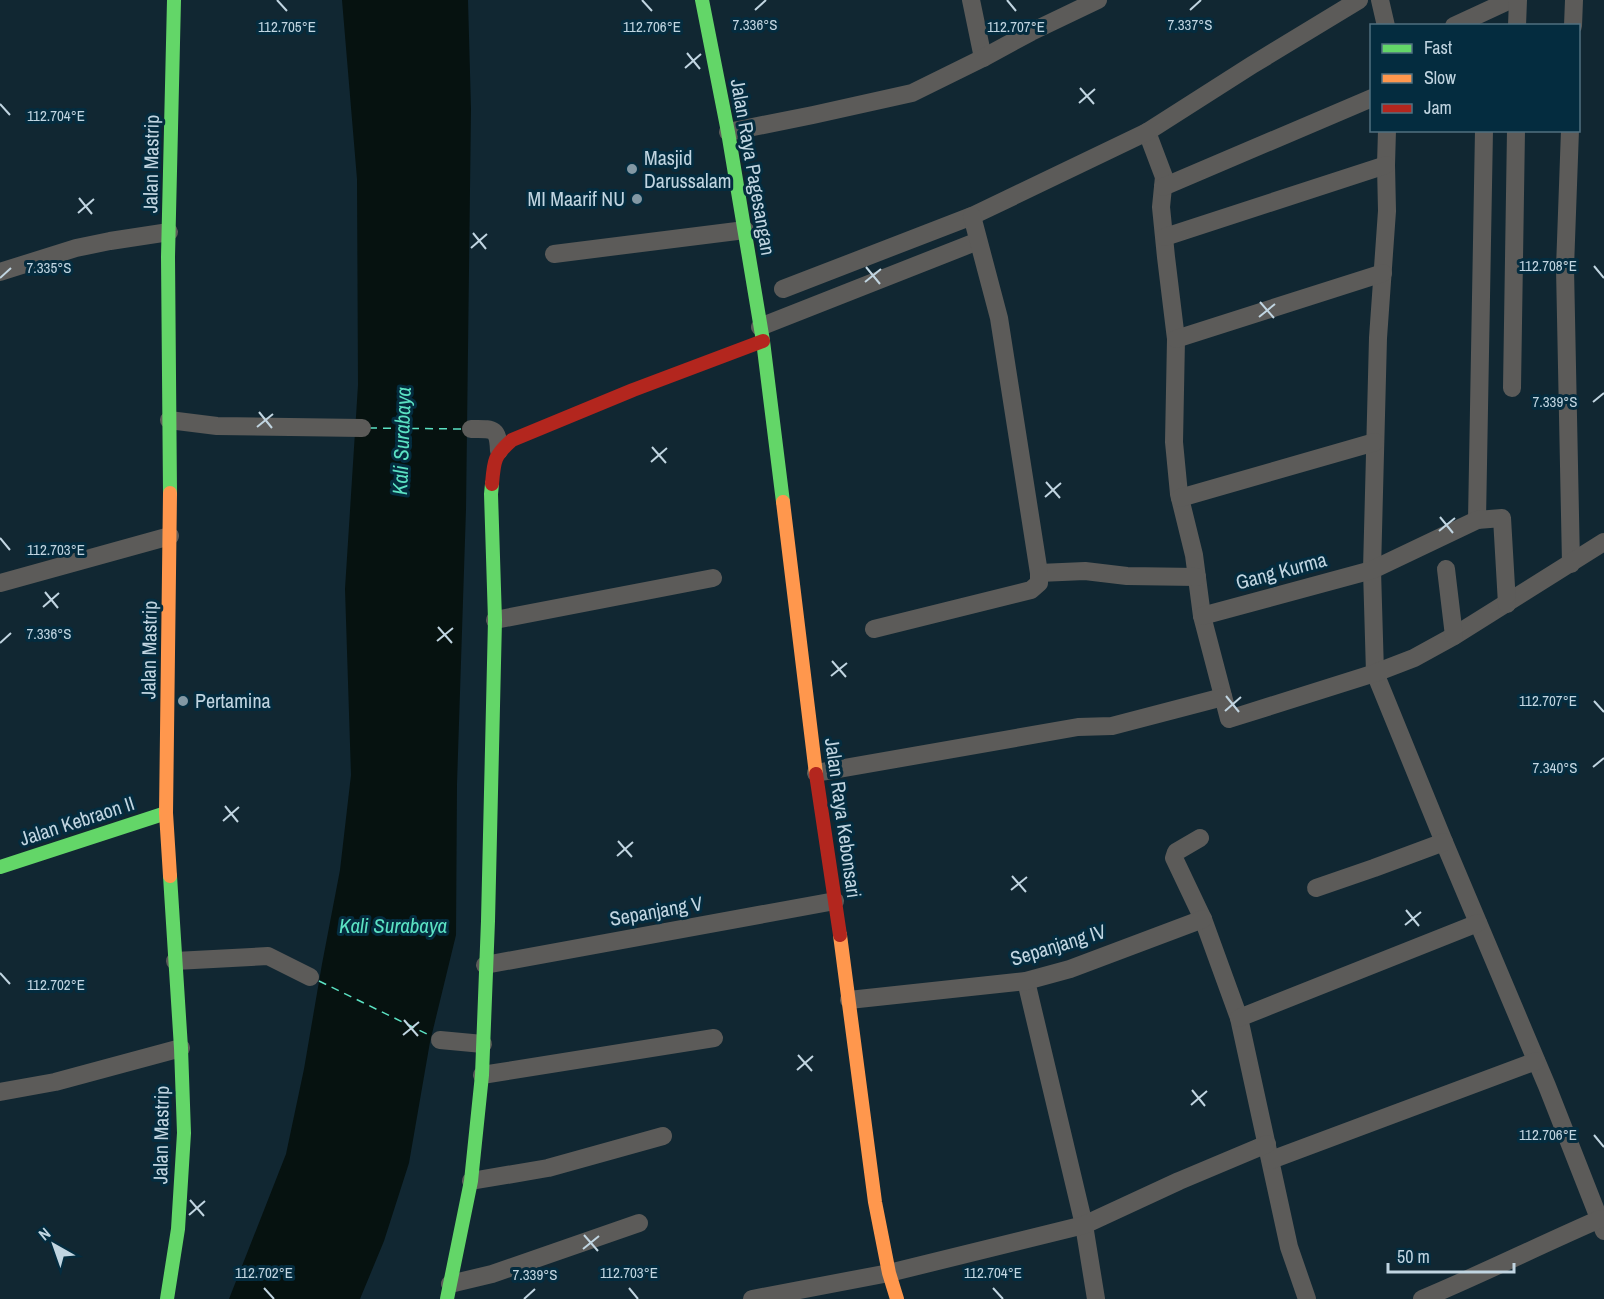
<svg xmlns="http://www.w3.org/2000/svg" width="1604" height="1299" font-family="'Archivo Narrow',sans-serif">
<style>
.water{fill:#061210}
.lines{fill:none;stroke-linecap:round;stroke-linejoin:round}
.ferry{stroke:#5be2c3;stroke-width:1.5;stroke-dasharray:8 6;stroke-linecap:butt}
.street{stroke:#5c5b59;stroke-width:18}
.fast{stroke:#63d668;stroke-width:14}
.slow{stroke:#ff974d;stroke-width:14}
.jam{stroke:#b3261e;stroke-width:14}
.ticks{fill:none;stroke:#c1d5e1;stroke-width:2}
.poi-dot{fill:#8398a4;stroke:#042c3f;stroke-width:2}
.labels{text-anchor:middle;stroke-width:6;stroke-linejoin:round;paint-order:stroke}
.poi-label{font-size:20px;fill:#c1d5e1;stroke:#042c3f;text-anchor:start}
.street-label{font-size:20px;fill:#c1d5e1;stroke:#042c3f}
.water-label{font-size:21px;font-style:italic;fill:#5be2c3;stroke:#042c3f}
.ticks-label{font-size:15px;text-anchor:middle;fill:#c1d5e1;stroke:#042c3f;stroke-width:6;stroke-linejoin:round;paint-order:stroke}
</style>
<rect width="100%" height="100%" fill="#112732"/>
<polygon class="water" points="342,0 468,0 471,109 466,509 457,784 456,935 430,1042 409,1163 384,1241 360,1299 229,1299 286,1154 304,1069 322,964 340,870 351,775 345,589 358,385 357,179"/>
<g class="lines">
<g class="ferry">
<polyline points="369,428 464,429"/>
<polyline points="319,981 433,1037"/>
</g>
<g class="street">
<polyline points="971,0 983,58"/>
<polyline points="1380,0 1386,26"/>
<polyline points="1454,26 1510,0"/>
<polyline points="1517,26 1518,0"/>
<polyline points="1573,26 1574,0"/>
<polyline points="1387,130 1386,165 1387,211 1378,338 1372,570 1375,673 1444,842 1547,1086 1604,1231"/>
<polyline points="1570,130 1565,268 1571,564"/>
<polyline points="728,132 813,115 912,93 983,58 1031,32 1098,0"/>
<polyline points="1147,132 1164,177 1161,207 1166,257 1176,339 1174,442 1179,494 1194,555 1202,616 1229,719 1375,673 1414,658 1454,636 1604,542"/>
<polyline points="1163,187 1372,98"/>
<polyline points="1165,237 1386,165"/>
<polyline points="554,254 745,230"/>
<polyline points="0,272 76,248 110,241 169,232"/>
<polyline points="783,289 972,216 1147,132 1252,65 1359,0"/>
<polyline points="760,327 978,241"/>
<polyline points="1176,339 1383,273"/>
<polyline points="1512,388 1516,130"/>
<polyline points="169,420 217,426 362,428"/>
<path d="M471,429c22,0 27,-2 28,22"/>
<polyline points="1180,498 1375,442"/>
<polyline points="1477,520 1484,130"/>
<polyline points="1446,569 1454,636"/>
<polyline points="1039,573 1085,571 1127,576 1197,577"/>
<polyline points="0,583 170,536"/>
<polyline points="1202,616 1372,570 1477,520 1502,518 1507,604"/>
<polyline points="495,620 713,578"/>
<polyline points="874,629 1031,590 1039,583 1039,573 999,318 972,216"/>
<polyline points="816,773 1078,727 1112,726 1223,697"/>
<polyline points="1200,838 1176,852 1174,858 1203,919 1239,1018 1289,1247 1307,1299"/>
<polyline points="1316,888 1374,868 1444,842"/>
<polyline points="175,961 268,956 310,977"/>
<polyline points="485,965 835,901"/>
<polyline points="1026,981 1084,1225 1096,1299"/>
<polyline points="849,1000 1026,981 1070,969 1203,919"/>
<polyline points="1239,1018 1478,923"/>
<polyline points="440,1040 483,1044"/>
<polyline points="482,1075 714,1038"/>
<polyline points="0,1092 55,1082 181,1048"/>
<polyline points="1271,1160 1536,1061"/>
<polyline points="471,1181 548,1168 663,1136"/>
<polyline points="450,1284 492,1274 639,1223"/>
<polyline points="752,1299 889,1273 1084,1225 1179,1181 1267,1144"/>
<path d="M1422,1299c60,-25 118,-54 178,-80"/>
</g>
<g class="fast">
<polyline points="702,0 728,132 763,341 783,502"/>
<polyline points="170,493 168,257 174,0"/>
<polyline points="0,867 166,813"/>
<polyline points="167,1299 178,1229 184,1133 181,1048 170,876"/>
<polyline points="447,1299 471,1181 482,1075 488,921 495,620 491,494 492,484"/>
</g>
<g class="slow">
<polyline points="170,493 166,813 170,876"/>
<polyline points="783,502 816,774"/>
<polyline points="840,935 875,1202 889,1273 897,1299"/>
</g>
<g class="jam">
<path d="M492,484c2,-24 2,-28 20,-44l121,-50 130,-49"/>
<polyline points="816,774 840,935"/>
</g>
</g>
<path class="ticks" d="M277,0l10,11M642,0l10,11M1007,0l9,11M755,10l11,-10M1190,10l11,-10M687,53l13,16M685,68l16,-14M1080,88l14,16M1079,103l16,-14M0,104l10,11M79,198l13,16M78,213l16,-14M473,233l13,16M471,248l16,-14M1594,266l10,12M866,267l14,17M0,278l11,-10M865,282l16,-13M1260,302l14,16M1259,317l16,-13M1593,402l11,-9M259,412l13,16M257,427l16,-13M652,447l14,16M651,462l16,-14M1046,482l14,16M1045,497l16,-14M1440,517l13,16M1439,531l16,-13M0,538l10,12M45,592l13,16M43,607l16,-14M438,627l14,16M437,641l16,-13M0,643l11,-10M832,661l14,16M831,676l16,-13M1226,696l13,16M1594,701l10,11M1225,711l16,-14M1593,767l11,-9M225,806l13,16M223,821l16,-14M618,841l14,16M617,856l16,-14M1012,876l14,16M1011,890l16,-13M1406,910l13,16M1405,925l16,-13M0,973l10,11M404,1020l14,16M403,1035l16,-13M798,1055l14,16M797,1070l16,-14M1192,1090l13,16M1191,1105l16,-14M1594,1135l10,12M190,1200l14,16M189,1215l16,-14M584,1235l14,16M583,1249l16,-13M264,1288l10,11M629,1288l9,11M993,1288l10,11M524,1299l11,-10"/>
<g class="poi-dot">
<circle cx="632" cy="169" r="6"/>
<circle cx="637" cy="199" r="6"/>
<circle cx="183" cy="701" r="6"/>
</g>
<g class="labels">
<g class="poi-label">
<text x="644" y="165">Masjid<tspan x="644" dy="23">Darussalam</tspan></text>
<text x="625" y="206" text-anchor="end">MI Maarif NU</text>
<text x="195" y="708">Pertamina</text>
</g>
<g class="street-label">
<text transform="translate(151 164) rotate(-89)" y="7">Jalan Mastrip</text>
<text transform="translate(753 167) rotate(80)" y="7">Jalan Raya Pagesangan</text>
<text transform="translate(1281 571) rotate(-15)" y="7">Gang Kurma</text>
<text transform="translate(149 650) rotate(-89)" y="7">Jalan Mastrip</text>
<text transform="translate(843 818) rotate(82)" y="7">Jalan Raya Kebonsari</text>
<text transform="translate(77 821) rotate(-18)" y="7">Jalan Kebraon II</text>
<text transform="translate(656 911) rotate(-10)" y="7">Sepanjang V</text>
<text transform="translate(1058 945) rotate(-17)" y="7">Sepanjang IV</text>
<text transform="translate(161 1135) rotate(-89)" y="7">Jalan Mastrip</text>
</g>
<g class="water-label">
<text transform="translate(402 441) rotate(-88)" y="7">Kali Surabaya</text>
<text x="393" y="933">Kali Surabaya</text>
</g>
</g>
<g class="ticks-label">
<text x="755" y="30">7.336°S</text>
<text x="1190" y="30">7.337°S</text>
<text x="652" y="32">112.706°E</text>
<text x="287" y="32">112.705°E</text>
<text x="1016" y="32">112.707°E</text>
<text x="56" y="121">112.704°E</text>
<text x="1548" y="271">112.708°E</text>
<text x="49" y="273">7.335°S</text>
<text x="1555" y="407">7.339°S</text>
<text x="56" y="555">112.703°E</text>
<text x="49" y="639">7.336°S</text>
<text x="1548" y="706">112.707°E</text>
<text x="1555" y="773">7.340°S</text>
<text x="56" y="990">112.702°E</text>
<text x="1548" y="1140">112.706°E</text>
<text x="264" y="1278">112.702°E</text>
<text x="629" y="1278">112.703°E</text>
<text x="993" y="1278">112.704°E</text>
<text x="535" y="1280">7.339°S</text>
</g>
<rect x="1370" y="24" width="210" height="108" fill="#042c3f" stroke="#507080" stroke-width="1.5"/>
<rect x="1382" y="44" width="30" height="9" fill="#63d668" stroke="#507080" stroke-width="1.5"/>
<text x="1424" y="54" font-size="18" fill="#c1d5e1">Fast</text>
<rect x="1382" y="74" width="30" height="9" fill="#ff974d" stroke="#507080" stroke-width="1.5"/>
<text x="1424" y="84" font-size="18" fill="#c1d5e1">Slow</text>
<rect x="1382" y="104" width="30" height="9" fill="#b3261e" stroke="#507080" stroke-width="1.5"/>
<text x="1424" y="114" font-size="18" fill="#c1d5e1">Jam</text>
<g transform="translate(54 1245) rotate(320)" stroke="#042c3f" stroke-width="4.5" paint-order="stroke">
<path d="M0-4.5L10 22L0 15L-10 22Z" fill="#c1d5e1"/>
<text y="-9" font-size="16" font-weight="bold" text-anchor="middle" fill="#c1d5e1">N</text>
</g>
<path d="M1388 1263v9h126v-9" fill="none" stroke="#c1d5e1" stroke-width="3"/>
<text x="1397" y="1263" font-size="18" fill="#c1d5e1" stroke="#042c3f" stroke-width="4.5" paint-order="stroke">50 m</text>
</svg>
